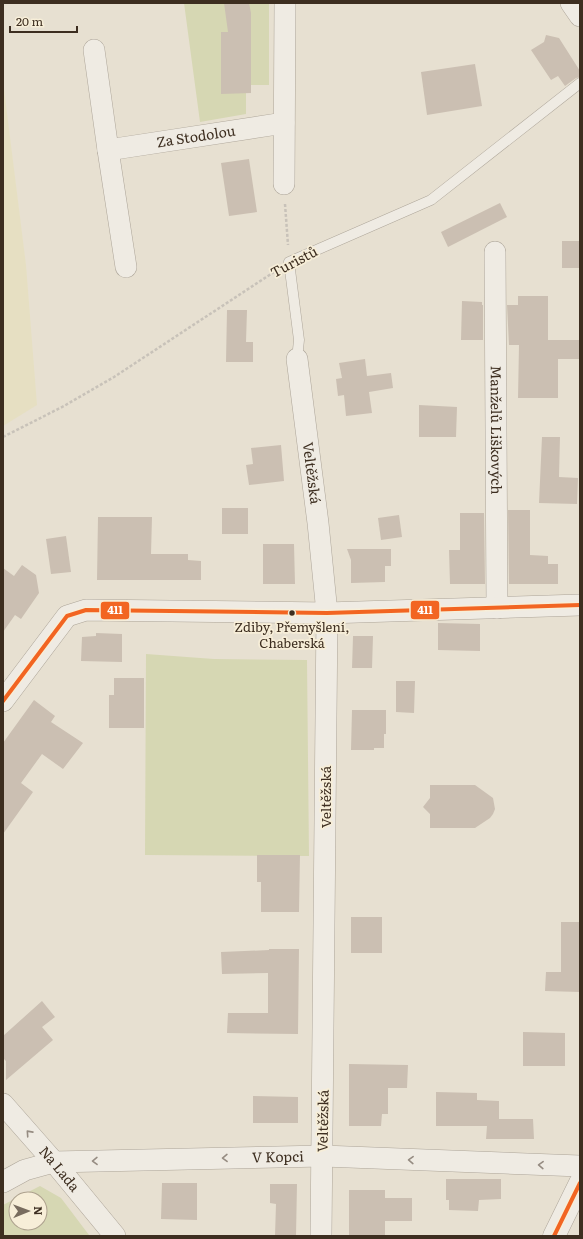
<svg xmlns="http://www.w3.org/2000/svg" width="583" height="1239" font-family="Literata,serif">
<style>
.farmland{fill:#e6dfc2}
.green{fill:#d6d7b3;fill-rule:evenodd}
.building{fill:#cbbfb2}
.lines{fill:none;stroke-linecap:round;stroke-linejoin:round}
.service-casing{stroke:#ada599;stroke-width:11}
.minor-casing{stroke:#ada599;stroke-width:22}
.tertiary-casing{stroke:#ada599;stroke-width:23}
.path{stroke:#c8c2b9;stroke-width:2.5;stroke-dasharray:3 2;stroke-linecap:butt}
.service{stroke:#efebe3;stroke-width:10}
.minor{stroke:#efebe3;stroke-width:21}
.tertiary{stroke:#efebe3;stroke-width:22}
.bus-1-casing{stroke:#f7eed8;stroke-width:7}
.bus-1{stroke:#f26522;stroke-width:4}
.oneway{stroke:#968c82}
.bus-dot{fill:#3d2e20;stroke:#f7eed8;stroke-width:1.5}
.labels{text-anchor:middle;stroke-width:3.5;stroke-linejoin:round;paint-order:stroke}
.bus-label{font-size:13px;fill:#3d2e20;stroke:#f7eed8}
.street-label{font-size:14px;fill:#3d2e20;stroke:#f7eed8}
.line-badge{stroke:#f7eed8;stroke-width:1.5}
.badge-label{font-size:11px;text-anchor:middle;font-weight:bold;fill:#fff}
</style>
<rect width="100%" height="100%" fill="#e7e0d1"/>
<polygon class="farmland" points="3,81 26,265 37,405 3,426"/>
<g class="green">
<polygon points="184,3 269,3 269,85 251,85 221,32 221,93 246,93 246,114 200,122"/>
<polygon points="146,654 214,659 307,660 309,856 145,855"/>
<path d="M40,1186l21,12 28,37 -1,1h-85v-31zM16,1199h24v24h-24z"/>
</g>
<g class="building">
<polygon points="224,3 249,3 251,13 251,93 221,94 221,32 228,32"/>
<polygon points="546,35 559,38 580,71 580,77 576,78 565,86 558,76 551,80 531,50 544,42"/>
<polygon points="475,64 482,106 427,115 421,72"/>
<polygon points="249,159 257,212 229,216 221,163"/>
<polygon points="500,203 507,217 448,247 441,232"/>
<rect x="562" y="241" width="18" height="27"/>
<polygon points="518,296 548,296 548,340 580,340 580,359 558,359 558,398 518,398 519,345 509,345 507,305 518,305"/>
<polygon points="462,301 482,302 482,305 483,305 483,340 461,340"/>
<polygon points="227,310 247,310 246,342 253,342 253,362 226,362"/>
<polygon points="365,359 367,376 391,373 393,388 369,392 372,413 346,416 344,395 338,396 336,379 342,378 339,363"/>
<polygon points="419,405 457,407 456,437 419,437"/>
<polygon points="542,437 560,437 559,477 578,478 577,504 539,503"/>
<polygon points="281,445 284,481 249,485 246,465 253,464 251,448"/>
<rect x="222" y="508" width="26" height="26"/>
<polygon points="508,510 530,510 530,555 548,556 548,564 558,564 558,584 509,584"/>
<polygon points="460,513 484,513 485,584 450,584 449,550 460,550"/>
<polygon points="399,515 402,537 381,540 378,518"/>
<polygon points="98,517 152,517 151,554 188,554 188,560 201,561 201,580 97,580"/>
<polygon points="66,536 71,572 51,574 46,539"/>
<polygon points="263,544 294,544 295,584 263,584"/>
<polygon points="347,549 391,549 391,566 385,566 385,582 351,583 351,560"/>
<polygon points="22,565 36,575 39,593 21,619 15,615 3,632 3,568 14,576"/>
<polygon points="438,623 480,624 480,651 438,650"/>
<polygon points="96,633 122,634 122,662 81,661 82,637 96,636"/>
<polygon points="353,636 373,636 372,668 352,668"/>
<polygon points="114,678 144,678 144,728 109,728 109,695 114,695"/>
<polygon points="396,681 415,681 414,713 396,712"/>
<polygon points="34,700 55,716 51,722 83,743 63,769 42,754 21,783 33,792 3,834 3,743"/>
<polygon points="352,710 386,710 386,734 384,734 384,748 374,748 374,750 351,750"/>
<polygon points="430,785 475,785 493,798 495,809 493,814 490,818 475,828 430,828 430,814 423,807 430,798"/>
<polygon points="257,855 300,855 299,912 261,912 261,882 257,882"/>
<rect x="351" y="917" width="31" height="36"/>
<polygon points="561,922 580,922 580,992 545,991 546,972 561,972"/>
<polygon points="269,949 299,949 298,1034 227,1033 228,1013 268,1013 268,973 222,974 221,952 269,950"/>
<polygon points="42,1001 55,1017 42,1027 53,1040 6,1080 6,1061 3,1058 3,1036"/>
<polygon points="523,1032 565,1033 565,1066 523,1066"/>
<polygon points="349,1064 408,1065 407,1088 388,1088 388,1114 382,1114 381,1126 349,1126"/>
<polygon points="436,1092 477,1093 477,1100 499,1101 499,1119 533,1119 534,1139 486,1139 487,1126 436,1126"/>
<polygon points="253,1096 298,1097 298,1123 253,1123"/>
<polygon points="446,1179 501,1179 501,1199 479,1200 478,1211 449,1210 449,1200 446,1200"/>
<polygon points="162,1183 197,1183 197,1220 161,1219"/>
<polygon points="270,1184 297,1184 296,1236 275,1236 276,1204 270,1203"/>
<polygon points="349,1190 385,1190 385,1198 412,1198 412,1221 385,1221 385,1236 349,1236"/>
</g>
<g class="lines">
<defs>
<polyline id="service" points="297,359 299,340 289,262 431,200 580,83"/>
<g id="minor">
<polyline points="571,3 580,16"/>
<path id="s1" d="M94,50l14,100 176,-27"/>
<polyline points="108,150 126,267"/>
<polyline points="284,184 285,3"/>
<path id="s2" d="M495,252l2,356"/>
<path id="s3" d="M297,359l21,164 9,90 -6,623"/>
<polyline points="3,701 67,616 86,610 327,613 580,605"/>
<path id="s4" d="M3,1104l51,58 61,74"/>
<path id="s5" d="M3,1182l22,-12 29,-8 269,-6 257,10"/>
</g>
<polyline id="tertiary" points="554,1236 580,1183"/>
</defs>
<use href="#service" class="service-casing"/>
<use href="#minor" class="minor-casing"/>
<use href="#tertiary" class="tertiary-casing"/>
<g class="path">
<polyline points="285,204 288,245"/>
<polyline points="3,437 64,406 114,377 274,272"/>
</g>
<use href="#service" class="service"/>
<use href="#minor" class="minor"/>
<use href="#tertiary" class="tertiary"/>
<defs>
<g id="bus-1">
<polyline points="3,701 67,616 86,610 327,613 580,605"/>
<polyline points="554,1236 580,1183"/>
</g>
</defs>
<use href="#bus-1" class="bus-1-casing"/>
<use href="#bus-1" class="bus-1"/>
</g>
<defs><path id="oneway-chevron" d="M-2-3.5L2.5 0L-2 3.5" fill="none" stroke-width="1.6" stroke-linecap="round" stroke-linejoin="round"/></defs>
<g class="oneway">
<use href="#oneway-chevron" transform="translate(29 1133) rotate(-132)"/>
<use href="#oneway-chevron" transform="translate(225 1158) rotate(179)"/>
<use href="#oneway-chevron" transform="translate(411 1160) rotate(-178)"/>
<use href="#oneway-chevron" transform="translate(95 1161) rotate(179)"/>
<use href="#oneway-chevron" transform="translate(541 1165) rotate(-178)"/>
</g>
<circle class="bus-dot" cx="292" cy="613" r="3.5"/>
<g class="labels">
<g class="bus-label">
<text x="292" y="632">Zdiby, Přemyšlení,<tspan x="292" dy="16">Chaberská</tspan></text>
</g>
<g class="street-label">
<text dy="5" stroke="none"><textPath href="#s1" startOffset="190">Za Stodolou</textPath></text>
<text transform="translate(294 262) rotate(-28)" y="5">Turistů</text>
<text dy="5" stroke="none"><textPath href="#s2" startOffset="178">Manželů Liškových</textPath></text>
<text dy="5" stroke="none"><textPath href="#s3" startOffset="115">Veltěžská</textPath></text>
<text transform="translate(326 797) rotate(-90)" y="5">Veltěžská</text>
<text transform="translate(323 1121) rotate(-89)" y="5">Veltěžská</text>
<text dy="5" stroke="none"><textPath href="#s5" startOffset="279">V Kopci</textPath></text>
<text dy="5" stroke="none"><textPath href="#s4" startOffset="86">Na Lada</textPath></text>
</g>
</g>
<g class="line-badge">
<rect x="410" y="600" width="30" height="20" rx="4" fill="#f26522"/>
<rect x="100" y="601" width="30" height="19" rx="4" fill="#f26522"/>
</g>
<g class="badge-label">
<text x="425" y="614">411</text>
<text x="115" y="614">411</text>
</g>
<rect width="583" height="1239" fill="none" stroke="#3d2e20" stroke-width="8"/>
<g transform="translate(28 1211) rotate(89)"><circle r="19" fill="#f7eed8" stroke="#ada18e"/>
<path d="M0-3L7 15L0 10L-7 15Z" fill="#786c5e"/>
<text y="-6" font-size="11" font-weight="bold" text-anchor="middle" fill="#3d2e20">N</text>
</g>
<path d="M10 26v6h67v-6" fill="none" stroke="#3d2e20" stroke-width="2"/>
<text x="16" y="26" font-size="12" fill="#3d2e20" stroke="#f7eed8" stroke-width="3" paint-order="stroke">20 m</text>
</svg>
